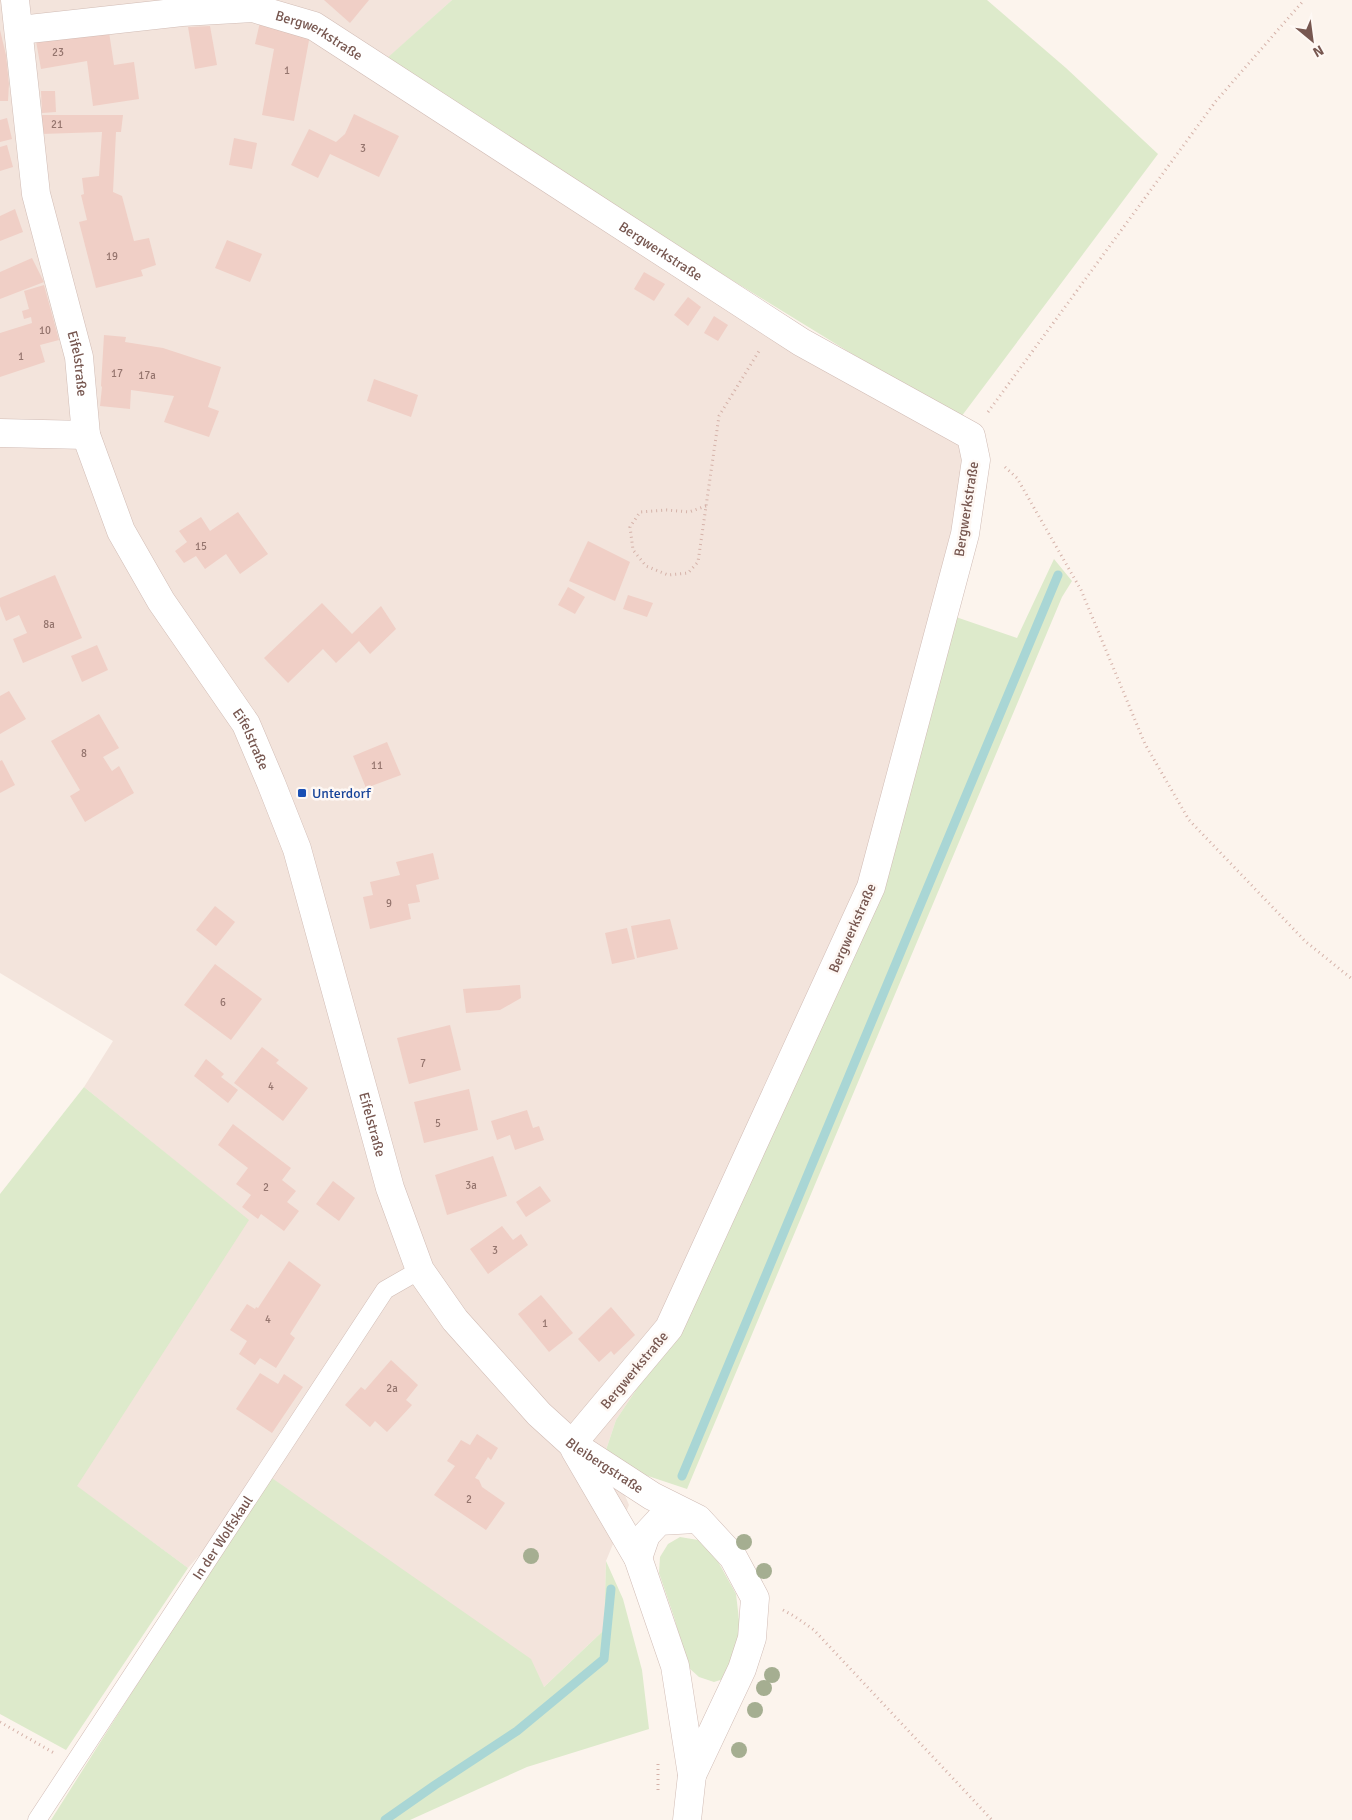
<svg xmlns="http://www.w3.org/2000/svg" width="1352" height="1820" font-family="Signika,sans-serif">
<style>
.residential{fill:#f3e4dc}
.green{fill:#ddeacb}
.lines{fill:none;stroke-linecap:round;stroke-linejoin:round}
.stream{stroke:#a9d6d5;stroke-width:9}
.building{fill:#f0cfc6}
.service-casing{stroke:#d1bcb5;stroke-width:19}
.minor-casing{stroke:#d1bcb5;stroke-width:29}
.tertiary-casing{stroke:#d1bcb5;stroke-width:29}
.path{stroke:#d5b2a9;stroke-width:3;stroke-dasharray:1 4;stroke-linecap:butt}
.service{stroke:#fff;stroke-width:18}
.minor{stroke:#fff;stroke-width:28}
.tertiary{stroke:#fff;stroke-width:28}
.tree{fill:#a5ae91}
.transit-dot{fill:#1a4fb4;stroke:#fef8f4;stroke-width:2}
.labels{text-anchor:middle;stroke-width:5;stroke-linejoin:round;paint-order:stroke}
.number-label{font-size:11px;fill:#95756e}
.street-label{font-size:14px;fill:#775750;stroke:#fef8f4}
.transit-label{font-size:14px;fill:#164399;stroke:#fef8f4;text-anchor:start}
</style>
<rect width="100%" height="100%" fill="#fcf4ed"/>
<polygon class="residential" points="0,0 452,0 386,60 582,188 985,463 987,486 975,537 877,889 674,1333 616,1420 606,1450 629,1505 606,1561 604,1630 544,1687 269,1476 188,1568 76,1486 248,1220 84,1087 113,1041 0,973"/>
<g class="green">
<polygon points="452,0 987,0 1066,68 1158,154 961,417 849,352 582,188 385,60"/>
<polygon points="1054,559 1072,581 1062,597 687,1489 627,1469 606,1450 616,1420 674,1333 877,889 953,616 1017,638"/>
<polygon points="84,1087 249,1220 77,1486 188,1568 66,1750 0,1714 0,1194"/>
<polygon points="269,1476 531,1659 544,1687 604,1630 606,1561 623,1599 642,1670 649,1729 527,1767 410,1820 51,1820"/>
<polygon points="680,1537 698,1540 715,1556 736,1594 740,1628 730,1677 714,1682 699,1677 688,1667 674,1617 659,1573 660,1557 668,1544"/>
</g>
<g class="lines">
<g class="stream">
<polyline points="682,1476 1058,575"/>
<polyline points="385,1820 435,1785 517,1731 604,1659 611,1589"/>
</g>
</g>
<g class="building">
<polygon points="324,0 369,0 350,23"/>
<polygon points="260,22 310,35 294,121 262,115 274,49 255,44"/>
<polygon points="210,26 217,65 195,69 188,27"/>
<polygon points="0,30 6,55 9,84 8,101 0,101"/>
<polygon points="109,32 114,65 134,62 139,99 93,106 87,61 41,69 36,41"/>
<polygon points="41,91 55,91 56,112 42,113"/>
<polygon points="354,114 399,136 379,177 330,154 318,178 291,165 309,129 336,142 345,134"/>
<polygon points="40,115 123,115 121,132 116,132 113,192 122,196 134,241 149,238 156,265 141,270 143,276 96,288 79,222 87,220 81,195 84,194 82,178 99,176 102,132 41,134"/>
<polygon points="7,118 12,139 0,142 0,120"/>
<polygon points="234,138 257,143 252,169 229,165"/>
<polygon points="7,145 13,167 0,171 0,147"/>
<polygon points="15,209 23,232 0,241 0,216"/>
<polygon points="227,240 262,254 250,282 215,268"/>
<polygon points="32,258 44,282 0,299 0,272"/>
<polygon points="644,272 665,284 654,301 634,289"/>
<polygon points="44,285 59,340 40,345 45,362 0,377 0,333 32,323 31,317 24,319 22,311 29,309 24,291"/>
<polygon points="688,297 701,307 688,326 674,315"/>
<polygon points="714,316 728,325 718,341 704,333"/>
<polygon points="104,335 126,337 125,342 163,348 221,367 208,407 219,411 209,437 164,422 174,396 131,390 130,409 100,406 102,387 101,386"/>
<polygon points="374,379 418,395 411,417 367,401"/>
<polygon points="238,512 268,554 240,574 226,554 205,569 196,556 184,563 175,551 187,542 179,531 201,517 210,531"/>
<polygon points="588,541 630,562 615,601 569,581"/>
<polygon points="55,575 82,638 23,663 13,639 27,633 19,615 6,621 0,606 0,598"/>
<polygon points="568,587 585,597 575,614 558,605"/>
<polygon points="628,595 653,603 647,617 623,609"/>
<polygon points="322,603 352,634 381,606 396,629 370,654 359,641 336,663 323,649 288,683 264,658"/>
<polygon points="97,645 108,670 82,682 71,656"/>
<polygon points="9,691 26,719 0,734 0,696"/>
<polygon points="99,714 119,748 103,757 112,771 119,766 134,793 85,822 70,796 80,790 51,741"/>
<polygon points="387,742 401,775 366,788 353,756"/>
<polygon points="2,760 15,785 0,793 0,761"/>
<polygon points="433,853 439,879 416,885 420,902 408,904 411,919 370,929 363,897 373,895 370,882 400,875 396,862"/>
<polygon points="215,906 235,922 216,946 196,930"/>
<polygon points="670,919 678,949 637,958 631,926"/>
<polygon points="627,928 635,959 612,964 605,933"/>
<polygon points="215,964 262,999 231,1040 184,1005"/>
<polygon points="520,985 521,998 500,1010 466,1013 463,989"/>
<polygon points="450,1025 461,1070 409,1084 397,1038"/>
<polygon points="262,1047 279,1060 276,1063 308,1088 283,1121 234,1083"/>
<polygon points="206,1059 224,1074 221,1077 238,1090 228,1103 194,1076"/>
<polygon points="469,1089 478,1130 424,1143 414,1102"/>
<polygon points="527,1110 533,1128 539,1126 544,1140 515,1150 510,1135 497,1140 491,1121"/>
<polygon points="233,1124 291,1168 282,1180 296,1191 287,1202 299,1211 284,1231 261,1214 258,1219 242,1207 251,1195 236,1184 248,1168 218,1145"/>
<polygon points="493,1156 507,1196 447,1215 435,1175"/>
<polygon points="333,1181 355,1198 339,1221 316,1204"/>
<polygon points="540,1186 551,1201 526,1217 516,1202"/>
<polygon points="502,1226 513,1240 521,1234 528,1245 488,1274 470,1249"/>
<polygon points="289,1261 321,1285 290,1334 295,1338 276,1368 260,1358 255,1365 239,1354 247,1341 230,1330 247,1304 255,1309 256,1307 258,1308"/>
<polygon points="541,1295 573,1333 549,1352 518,1314"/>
<polygon points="611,1307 635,1335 614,1355 611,1351 599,1362 578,1339"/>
<polygon points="391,1360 418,1385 406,1400 412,1405 387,1432 375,1421 370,1427 345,1405 361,1387 365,1390"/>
<polygon points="260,1373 278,1384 284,1374 303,1387 272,1433 236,1409"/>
<polygon points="477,1434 498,1448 491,1460 488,1457 475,1478 479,1480 482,1487 505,1503 486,1530 434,1495 455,1466 447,1461 461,1440 470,1445"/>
</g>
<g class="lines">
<defs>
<g id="service">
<path id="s1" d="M37,1820l348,-530 35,-20"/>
</g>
<g id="minor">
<path id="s2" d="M20,30l162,-18 71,-4 61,18 487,316 170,94 5,24 -11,74 -94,353 -202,441 -97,116"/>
<polyline points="0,433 86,435"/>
</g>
<g id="tertiary">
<path id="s3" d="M15,0l21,194 43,163 7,78 35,96 40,70 85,123 25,59 26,66 93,339 30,82 35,50 84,94 33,30 80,52 46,23 35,38 22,41 -3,40 -10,31 -50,106"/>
<polyline points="575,1450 638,1558 675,1666 692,1775 687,1820"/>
<polyline points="638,1558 646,1535 659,1521 696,1519"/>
</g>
</defs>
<use href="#service" class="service-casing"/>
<use href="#minor" class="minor-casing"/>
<use href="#tertiary" class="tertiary-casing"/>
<g class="path">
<polyline points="988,412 1216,101 1304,0"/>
<polyline points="1005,467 1017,478 1081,590 1145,744 1189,820 1305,941 1352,979"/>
<polyline points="706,506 689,512 667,510 640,512 630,527 633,550 646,566 668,575 688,573 698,562 719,416 759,351"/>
<polyline points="783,1610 794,1616 814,1630 992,1820"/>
<polyline points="0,1722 54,1753"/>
<polyline points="658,1764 658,1790"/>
</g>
<use href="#service" class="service"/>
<use href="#minor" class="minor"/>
<use href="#tertiary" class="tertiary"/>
</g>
<g class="tree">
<circle cx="744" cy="1542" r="8"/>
<circle cx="531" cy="1556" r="8"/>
<circle cx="764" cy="1571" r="8"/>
<circle cx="772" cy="1675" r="8"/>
<circle cx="764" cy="1688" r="8"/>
<circle cx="755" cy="1710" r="8"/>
<circle cx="739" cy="1750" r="8"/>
</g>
<rect class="transit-dot" x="297" y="788" width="10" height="10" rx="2.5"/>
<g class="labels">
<g class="number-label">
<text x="58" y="56">23</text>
<text x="287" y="74">1</text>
<text x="57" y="128">21</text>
<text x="363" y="152">3</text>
<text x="112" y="260">19</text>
<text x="45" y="334">10</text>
<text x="21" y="360">1</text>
<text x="117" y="377">17</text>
<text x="147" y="379">17a</text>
<text x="201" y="550">15</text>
<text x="49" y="628">8a</text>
<text x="84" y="757">8</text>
<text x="377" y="769">11</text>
<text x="389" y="907">9</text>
<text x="223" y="1006">6</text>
<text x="423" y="1067">7</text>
<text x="271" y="1090">4</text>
<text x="438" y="1127">5</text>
<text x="471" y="1189">3a</text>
<text x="266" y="1191">2</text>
<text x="495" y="1254">3</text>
<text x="268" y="1323">4</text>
<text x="545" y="1327">1</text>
<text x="392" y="1392">2a</text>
<text x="469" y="1503">2</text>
</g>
<g class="street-label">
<text dy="5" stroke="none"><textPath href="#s2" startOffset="306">Bergwerkstraße</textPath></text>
<text dy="5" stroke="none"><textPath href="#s2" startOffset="711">Bergwerkstraße</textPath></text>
<text dy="5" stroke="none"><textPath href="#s3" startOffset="370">Eifelstraße</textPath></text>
<text transform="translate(966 509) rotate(-81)" y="5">Bergwerkstraße</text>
<text dy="5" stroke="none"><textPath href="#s3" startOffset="790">Eifelstraße</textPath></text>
<text transform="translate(852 928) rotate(-66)" y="5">Bergwerkstraße</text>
<text dy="5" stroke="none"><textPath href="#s3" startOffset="1195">Eifelstraße</textPath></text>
<text transform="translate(634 1370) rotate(-50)" y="5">Bergwerkstraße</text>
<text dy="5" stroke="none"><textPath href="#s3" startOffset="1619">Bleibergstraße</textPath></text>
<text dy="5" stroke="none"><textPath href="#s1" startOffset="338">In der Wolfskaul</textPath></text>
</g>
<g class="transit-label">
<text x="312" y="798">Unterdorf</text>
</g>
</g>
<g transform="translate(1312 40) rotate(151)" stroke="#fef8f4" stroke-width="4" paint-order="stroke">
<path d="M0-4L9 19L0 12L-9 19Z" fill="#775750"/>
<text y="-8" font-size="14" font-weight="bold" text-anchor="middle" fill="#775750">N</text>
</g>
</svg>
